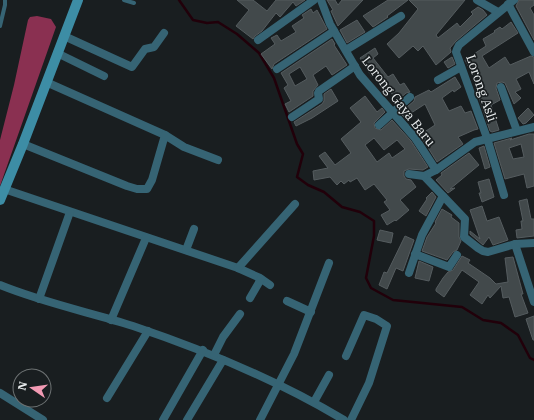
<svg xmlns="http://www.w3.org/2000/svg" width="534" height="420" font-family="'IBM Plex Serif',serif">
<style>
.forest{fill:#8a3051}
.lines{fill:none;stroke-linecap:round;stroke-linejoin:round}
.stream{stroke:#21000a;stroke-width:2.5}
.building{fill:#42494b;stroke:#555c5f;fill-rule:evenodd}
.service{stroke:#366474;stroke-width:4}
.minor{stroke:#366474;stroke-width:8}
.secondary{stroke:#3d8da5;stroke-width:10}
.labels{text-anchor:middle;stroke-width:3.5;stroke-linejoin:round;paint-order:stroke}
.street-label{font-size:13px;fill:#ebeff0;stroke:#191e20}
</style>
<rect width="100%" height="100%" fill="#191e20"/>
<polygon class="forest" points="37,16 51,19 56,27 0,186 0,140 14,85 28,20 30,17"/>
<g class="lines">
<polyline class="stream" points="179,0 193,20 207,23 218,22 237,34 259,53 274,78 297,144 303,154 297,177 308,185 324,192 342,207 360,212 374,221 374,236 366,278 371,288 393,300 462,307 483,320 501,323 518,335 530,358 534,360"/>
</g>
<g class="building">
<polygon points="237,0 253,0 267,11 276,0 305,0 296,6 293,2 280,17 276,13 262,31 255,36 253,39 236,26 249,10"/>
<polygon points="327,0 335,0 338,5 342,0 363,0 338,26 331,11 333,10"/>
<polygon points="388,0 408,0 387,16 388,17 373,27 363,16"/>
<polygon points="409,0 465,0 436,35 438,38 457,23 460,27 473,14 471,12 478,7 483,10 487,15 456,41 450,48 451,52 436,65 423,46 418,51 413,46 399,58 387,44 399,33 418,9"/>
<polygon points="519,0 534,0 534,5 530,8 534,15 534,40 516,6"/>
<polygon points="311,9 313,13 317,10 327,29 274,64 272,69 261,54 275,44 271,38 277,35 281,41 296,32 292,26 304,18 302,15"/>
<polygon points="357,20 365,32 347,43 340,30"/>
<polygon points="511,22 518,33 482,56 489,68 505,57 510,65 531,56 534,57 534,84 529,72 516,79 521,89 515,92 521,98 514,104 505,83 502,82 497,83 496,88 500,100 491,105 499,130 492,132 490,131 479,98 484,95 465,60 486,46 483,39 495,32 494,31 500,27 502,29"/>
<path d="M332,39l3,5 -1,1 13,20 -15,10 -6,-9 -13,9 5,10 -5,6v5l-24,16 -4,-8 6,-3 -7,-13 4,-3 -7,-12zM300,67l7,12 -12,7 -6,-12z"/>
<polygon points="375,48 378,54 373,58 388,77 393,74 400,85 404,83 410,92 406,93 397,101 377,73 372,77 360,58"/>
<polygon points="452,57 455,64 448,68 444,62"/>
<polygon points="455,77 461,87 454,92 453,90 442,98 449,111 461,106 465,113 471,111 478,129 474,130 458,137 463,144 437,162 420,135 435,125 425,104 408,115 409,117 406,119 400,113 414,101 415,97 429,90 431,92"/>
<polygon points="331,89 338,101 312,118 296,126 294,122 322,104 324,101 324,94"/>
<path d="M365,96l12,16 5,-4 3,4 -11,11 1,5 6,2 11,-10 19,21 17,26 -5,3 -14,-1 -5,2v5l2,3 5,1 5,7 -16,13 9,10 -13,11 -1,-1 -8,5 -6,-10 9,-5 -6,-8 3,-2 -13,-16 -9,6 -8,-12 -7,4 -1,-2 -5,4 -3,-3 -4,4 -7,-8 -16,3 -1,-9 15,-3 -9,-12 6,-4 10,13 16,-12 -10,-14 20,-17 -11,-14zM374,138l10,12 13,-10 8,9 -13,9 -3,-5 -12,9 -12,-17z"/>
<polygon points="528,108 534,115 526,123 523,124 518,118"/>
<path d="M529,134h5v52l-7,2 -3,-14 -19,5 -11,-36 18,-5 -2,2zM521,144l3,13 -11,2 -4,-11z"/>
<polygon points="484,146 490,167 485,169 479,148"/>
<polygon points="469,153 479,165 450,189 455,188 448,193 436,180 442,175 441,173"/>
<polygon points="489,179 494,197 482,202 479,193 481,193 478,182"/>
<polygon points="432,192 436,197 426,216 419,211 427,199 426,198"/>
<polygon points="527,199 531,219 534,219 534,236 517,238 516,230 522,229 521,221 523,221 519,201"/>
<polygon points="482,206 487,221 499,217 508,240 493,245 489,237 483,245 470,234 470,231 480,239 470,210"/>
<polygon points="442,209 452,215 451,217 459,223 459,237 461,241 457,250 453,252 447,260 422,251 427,237 436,223 435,222"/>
<polygon points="380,230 393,233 391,243 377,240"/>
<polygon points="405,236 414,240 403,271 396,268 387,289 379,285 384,272 387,273"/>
<polygon points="462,256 470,260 468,263 490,278 496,284 508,282 505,258 513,257 523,294 521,294 528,313 515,317 509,297 503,298 501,286 490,298 488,295 482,304 470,295 479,282 462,270 444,297 436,291 436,289 443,278 448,272 453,270"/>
<polygon points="419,261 433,267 429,281 415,278"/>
<polygon points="534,316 534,340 533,340 526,319"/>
</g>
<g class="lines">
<g class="service">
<polyline points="124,0 134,3"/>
<polyline points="0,26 5,5 5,0"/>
</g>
<g class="minor">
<polyline points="321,0 330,24 360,75 415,138 436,170 424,176 465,219 464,237 478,248 483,251 488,252 515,244 534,243"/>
<polyline points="477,0 498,12"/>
<polyline points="508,4 534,52"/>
<polyline points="64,36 132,67 145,49 154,47 164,33"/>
<polyline points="258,40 314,0"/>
<polyline points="346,50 401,16"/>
<polyline points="57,53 104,76"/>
<polyline points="277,69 334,31"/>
<polyline points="438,80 461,67"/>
<polyline points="46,82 165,135"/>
<polyline points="501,87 517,131"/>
<polyline points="292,117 319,99 318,93 319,91 355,66"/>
<polyline points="379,125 410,97"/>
<polyline points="23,144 127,186 137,189 147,189 152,180 165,135 184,147 218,160"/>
<polyline points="436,170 475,142 534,127"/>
<polyline points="409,174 424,176"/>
<polyline points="4,189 238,268 260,278 270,285"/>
<polyline points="504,195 487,138 456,52 457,49 459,45 514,0"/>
<polyline points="515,244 534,302"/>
<polyline points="186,250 194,229"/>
<polyline points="415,254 449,267 457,255"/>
<polyline points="238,268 295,204"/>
<polyline points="409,273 422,235 443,196"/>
<path d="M0,285c44,18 89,27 133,41 74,25 145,54 211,94"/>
<polyline points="250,298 261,279"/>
<polyline points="39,299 70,212"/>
<polyline points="287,301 311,312"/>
<polyline points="111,320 146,238"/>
<polyline points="214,355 223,337 240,314"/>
<polyline points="346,356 364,315 376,319 387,326 369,383 351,420"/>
<polyline points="0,393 43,420"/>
<polyline points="107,398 148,331"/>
<polyline points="314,402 329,375"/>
<polyline points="163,420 203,350"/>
<polyline points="187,420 223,360"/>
<polyline points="260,420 294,354 329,263"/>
</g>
<polyline class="secondary" points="0,200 23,144 78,0"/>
</g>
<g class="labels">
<g class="street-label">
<text transform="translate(482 88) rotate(71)" y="5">Lorong Asli</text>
<text transform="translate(399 101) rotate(52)" y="5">Lorong Gaya Baru</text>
</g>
</g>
<g transform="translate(32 388) rotate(283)"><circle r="19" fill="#191e20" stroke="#6d7273"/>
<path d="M0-3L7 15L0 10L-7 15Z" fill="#f19ab3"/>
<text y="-6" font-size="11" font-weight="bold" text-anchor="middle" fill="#ebeff0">N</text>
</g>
</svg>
